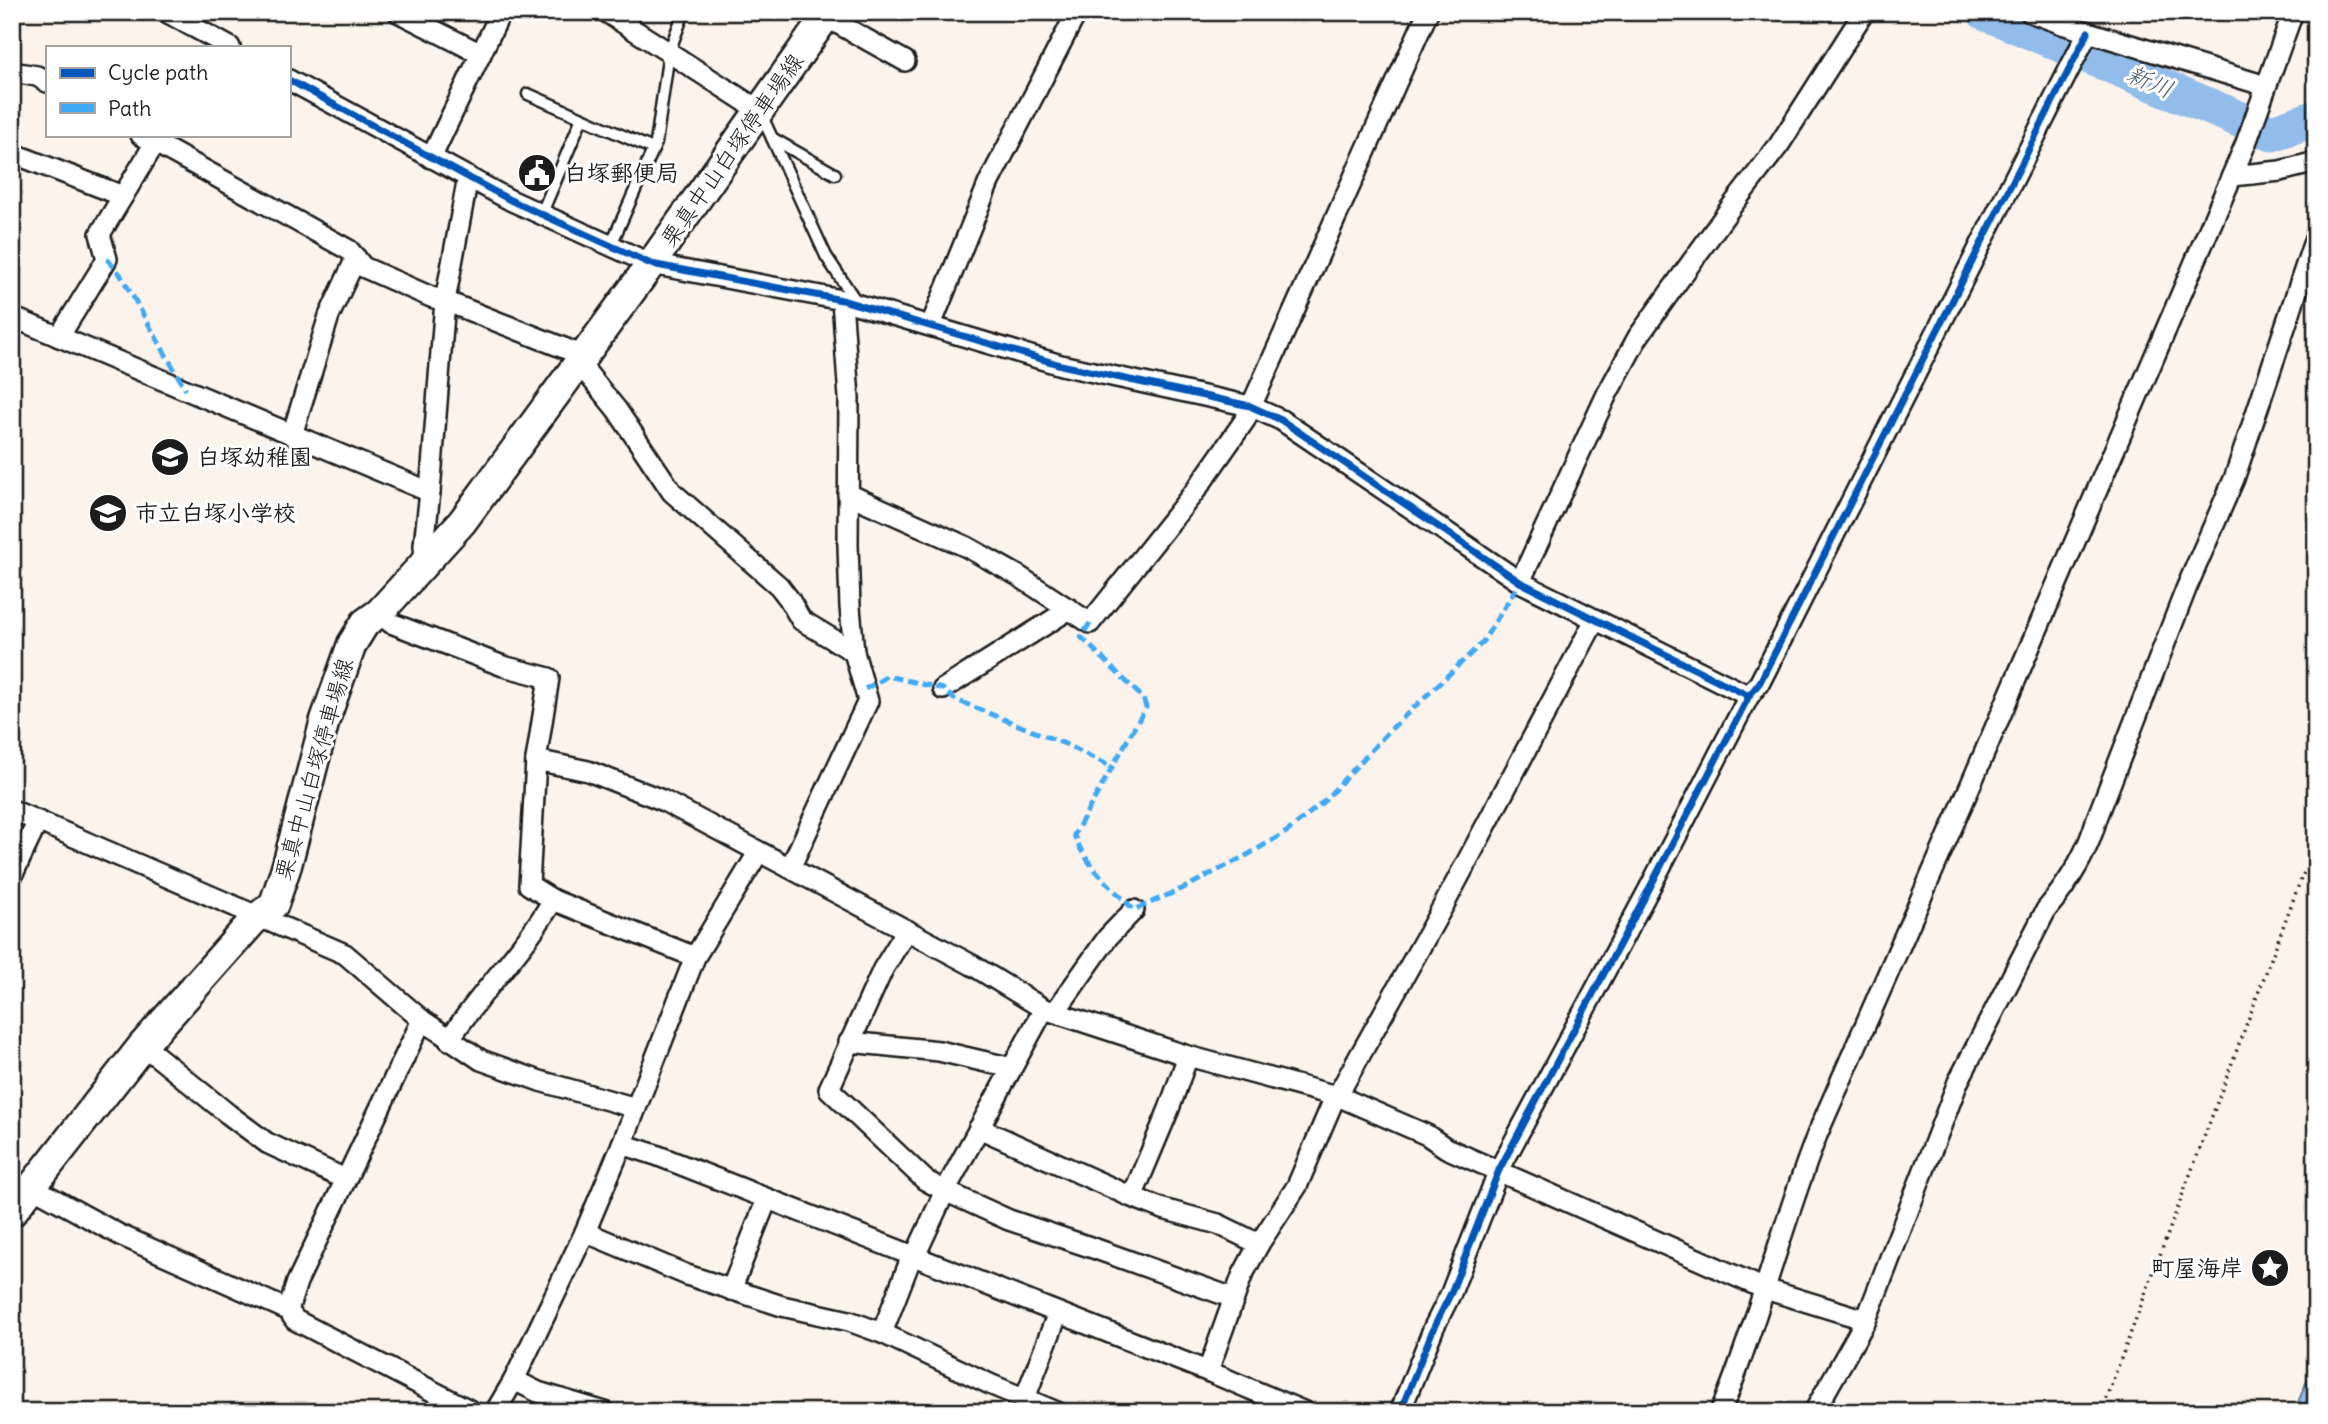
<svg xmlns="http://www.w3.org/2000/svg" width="2328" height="1424" font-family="Delius,'Klee One',sans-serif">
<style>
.water{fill:#92bdeb;stroke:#637d98;stroke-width:2}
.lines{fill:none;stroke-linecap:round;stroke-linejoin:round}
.river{stroke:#92bdeb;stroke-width:37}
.lane-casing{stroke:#1c1c1c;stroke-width:15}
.street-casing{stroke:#1c1c1c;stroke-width:24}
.secondary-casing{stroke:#1c1c1c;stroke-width:33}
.path{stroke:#1c1c1c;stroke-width:3.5;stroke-dasharray:2 5;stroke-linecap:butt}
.lane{stroke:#fff;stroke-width:10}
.street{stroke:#fff;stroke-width:19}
.secondary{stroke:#fff;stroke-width:28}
.quiet{stroke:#3fa9f5;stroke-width:5;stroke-dasharray:10 5;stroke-linecap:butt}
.cycleway-casing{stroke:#fff;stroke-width:11}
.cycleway{stroke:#0057b8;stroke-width:7}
.labels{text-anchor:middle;stroke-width:6;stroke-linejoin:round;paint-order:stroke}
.street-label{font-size:23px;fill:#1c1c1c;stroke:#fff}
.poi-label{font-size:23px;font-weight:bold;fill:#1c1c1c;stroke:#fff;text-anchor:start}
.water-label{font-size:24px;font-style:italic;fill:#4b5c6f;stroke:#fff}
</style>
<rect width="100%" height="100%" fill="#fcf3ec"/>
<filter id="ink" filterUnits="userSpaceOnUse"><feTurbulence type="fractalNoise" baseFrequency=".0143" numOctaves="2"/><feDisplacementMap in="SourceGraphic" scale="14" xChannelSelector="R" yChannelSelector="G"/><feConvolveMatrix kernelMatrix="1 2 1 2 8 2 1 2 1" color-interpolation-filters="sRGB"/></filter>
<g filter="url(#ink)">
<polygon class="water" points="2316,1359 2316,1412 2294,1412"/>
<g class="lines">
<polyline class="river" points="1985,12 2272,133 2316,118"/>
<defs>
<g id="lane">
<polyline points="528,94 653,149"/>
<polyline points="761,114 826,256 857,303"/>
<polyline points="772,138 835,174"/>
<polyline points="541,215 582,118"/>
<polyline points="610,247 656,143 669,52 684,12"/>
</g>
<g id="street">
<polyline points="166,12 230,47"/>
<polyline points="398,12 481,54"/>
<polyline points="606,12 760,111"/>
<polyline points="2030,12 2065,25 2266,86"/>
<polyline points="826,17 905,61"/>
<polyline points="12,72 37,76 47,82"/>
<polyline points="289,80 510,200 651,264 842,300 1061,365 1250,406 1281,420 1520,582 1749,696"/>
<polyline points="141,135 349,250 363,267 431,297 445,301 584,356"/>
<polyline points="12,153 123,196"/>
<polyline points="431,158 501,12"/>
<polyline points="2232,176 2280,171 2316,162"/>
<polyline points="12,317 430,492"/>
<polyline points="931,325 989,182 1077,12"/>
<polyline points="59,337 107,259 100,234 155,143"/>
<polyline points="579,363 617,410 672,492 779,586 789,599 801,620 854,652"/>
<polyline points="292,435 329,316 356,258"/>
<polyline points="848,494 967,547 1017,575 1090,623 1196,490 1245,420 1428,12"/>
<polyline points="425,561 424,545 430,492 445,301 468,177"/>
<polyline points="1520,582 1607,394 1638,337 1731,207 1779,145 1864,12"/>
<polyline points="379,613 391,623 503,666 549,678 536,760 529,885 553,900 695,957"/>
<polyline points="943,689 1070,609"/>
<polyline points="536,760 588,771 662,800 972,965 1044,1009 1188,1056 1340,1097 1427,1135 1446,1148 1765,1289 1866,1320"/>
<polyline points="12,810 345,954 422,1020 481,1060 540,1081 636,1108"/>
<polyline points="790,868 868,701 854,652 850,607 848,545 849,398 842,300"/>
<polyline points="12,876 38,821"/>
<polyline points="1044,1009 945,1191 1009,1220 1096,1249 1233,1298"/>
<polyline points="1055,1012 1108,937 1134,910"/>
<path d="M449,1040c32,-49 75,-90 104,-140"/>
<polyline points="849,1042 939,1051 1012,1068"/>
<polyline points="143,1045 228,1114 267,1143 345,1179"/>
<polyline points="1340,1097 1340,1091 1446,901 1595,620"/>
<polyline points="979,1128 1132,1197 1163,1209 1218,1224 1259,1244"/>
<polyline points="622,1144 656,1155 1212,1373 1305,1412"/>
<polyline points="32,1187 120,1235 288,1310 295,1320 473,1412"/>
<polyline points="1132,1197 1169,1109 1188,1056"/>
<polyline points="585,1232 687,1275 782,1306 849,1321 882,1333 992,1385 1057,1412"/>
<polyline points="731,1290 767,1199"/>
<polyline points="288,1310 297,1282 422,1020"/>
<polyline points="882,1333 910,1261 914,1258 945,1191 925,1180 829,1089 883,969 907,930"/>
<polyline points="1208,1371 1242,1276 1259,1244 1297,1186 1335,1097"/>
<polyline points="514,1380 538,1392 605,1412"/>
<polyline points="1025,1398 1058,1313"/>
<polyline points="495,1412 514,1380 585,1232 622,1144 695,957 758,853"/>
<polyline points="1400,1412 1434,1327 1451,1293 1499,1170 1648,891 1749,696 1760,682 2088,32"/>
<path d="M1720,1412c13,-27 21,-54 31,-82 22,-65 41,-131 66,-195l151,-344 278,-648 47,-131"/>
<path d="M1814,1412l52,-92 92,-238 88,-172c22,-26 42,-59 51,-92l89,-229 48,-110 82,-244"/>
</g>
<polyline id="secondary" points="12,1212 143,1045 253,921 274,904 287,865 325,720 352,644 365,623 379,613 462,522 651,264 829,12"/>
</defs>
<use href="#lane" class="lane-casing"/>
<use href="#street" class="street-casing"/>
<use href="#secondary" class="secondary-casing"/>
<polyline class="path" points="2101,1412 2301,879 2316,847"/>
<use href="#lane" class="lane"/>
<use href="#street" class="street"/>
<use href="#secondary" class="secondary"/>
<g class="quiet">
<polyline points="107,259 120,274 186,390"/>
<path d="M1090,623l-9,14 62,61 3,9 -72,128c11,30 38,52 60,75l52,-23 63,-33 39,-23 35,-29 66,-71 93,-88 38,-61"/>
<polyline points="865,689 888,676 943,689 954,699 1065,744 1112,767"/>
</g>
<defs>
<g id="cycleway">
<polyline points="289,80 510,200 651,264 842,300 1061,365 1250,406 1281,420 1520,582 1749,696"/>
<polyline points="1400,1412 1434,1327 1451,1293 1499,1170 1648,891 1749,696 1760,682 2088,32"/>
</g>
</defs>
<use href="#cycleway" class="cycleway-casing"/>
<use href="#cycleway" class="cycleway"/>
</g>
</g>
<defs>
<symbol id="civic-disc" viewBox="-11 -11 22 22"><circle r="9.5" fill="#1c1c1c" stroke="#fff"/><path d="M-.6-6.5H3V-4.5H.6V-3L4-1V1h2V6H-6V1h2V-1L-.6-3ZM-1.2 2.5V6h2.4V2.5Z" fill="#fff"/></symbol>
<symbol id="school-disc" viewBox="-11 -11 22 22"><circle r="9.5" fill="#1c1c1c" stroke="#fff"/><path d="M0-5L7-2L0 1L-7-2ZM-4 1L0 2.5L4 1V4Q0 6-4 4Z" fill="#fff"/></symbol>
<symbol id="sight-disc" viewBox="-11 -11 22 22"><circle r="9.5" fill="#1c1c1c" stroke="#fff"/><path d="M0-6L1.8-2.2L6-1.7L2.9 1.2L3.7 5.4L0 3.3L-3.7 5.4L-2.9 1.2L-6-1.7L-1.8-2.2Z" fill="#fff"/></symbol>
</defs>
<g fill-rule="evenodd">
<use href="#civic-disc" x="515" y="151" width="44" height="44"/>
<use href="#school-disc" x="148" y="435" width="44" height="44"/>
<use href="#school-disc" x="86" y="491" width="44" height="44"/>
<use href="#sight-disc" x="2248" y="1246" width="44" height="44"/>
</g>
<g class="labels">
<g class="street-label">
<text transform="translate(732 150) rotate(-55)" y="8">栗真中山白塚停車場線</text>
<text transform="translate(314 769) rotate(-74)" y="8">栗真中山白塚停車場線</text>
</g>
<g class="poi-label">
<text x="564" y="181">白塚郵便局</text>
<text x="197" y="465">白塚幼稚園</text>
<text x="135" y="521">市立白塚小学校</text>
<text x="2243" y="1276" text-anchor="end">町屋海岸</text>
</g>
<g class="water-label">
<text transform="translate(2150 82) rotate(23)" y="8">新川</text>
</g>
</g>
<rect width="2328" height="1424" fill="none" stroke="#fff" stroke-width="42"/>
<rect x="21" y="21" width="2286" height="1382" fill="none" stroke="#1c1c1c" stroke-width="2.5" filter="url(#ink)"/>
<rect x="46" y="46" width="245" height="91" fill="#ffffff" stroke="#a4a4a4" stroke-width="2"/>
<rect x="60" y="68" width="35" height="10" fill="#0057b8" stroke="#a4a4a4" stroke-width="2"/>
<text x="108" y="80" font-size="21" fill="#1c1c1c">Cycle path</text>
<rect x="60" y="103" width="35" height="10" fill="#3fa9f5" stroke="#a4a4a4" stroke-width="2"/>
<text x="108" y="116" font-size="21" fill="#1c1c1c">Path</text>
</svg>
